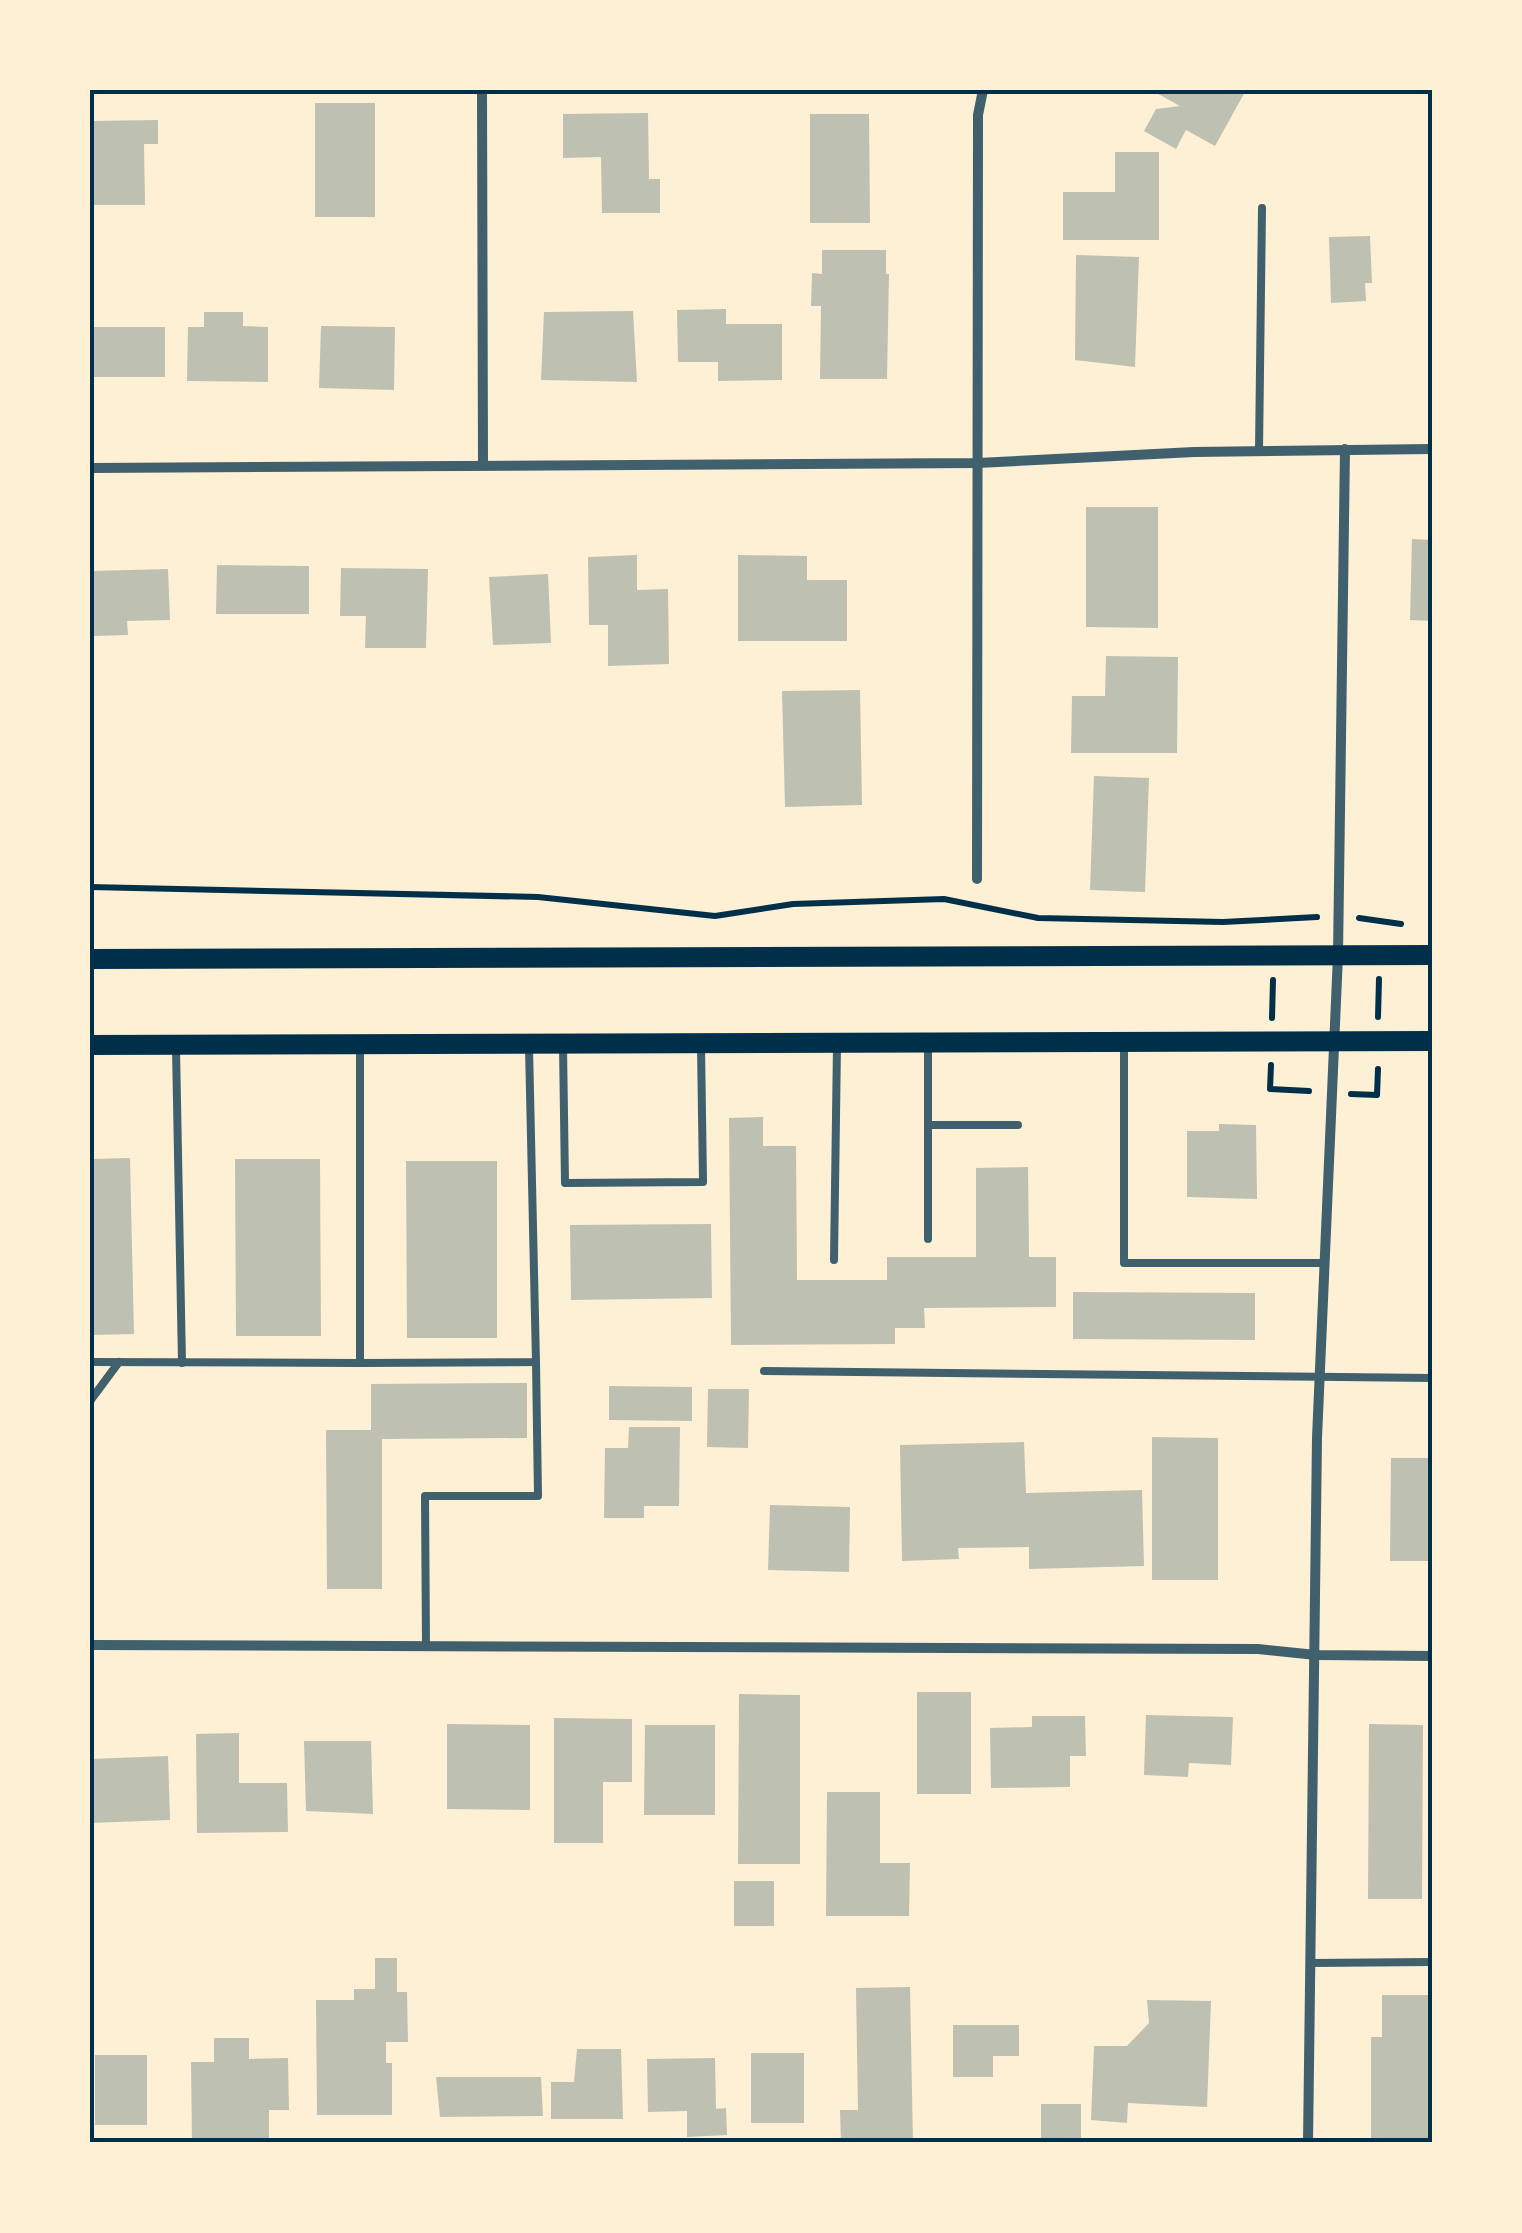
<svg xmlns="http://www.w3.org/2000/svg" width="1522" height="2233" font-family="Figtree,sans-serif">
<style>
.building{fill:#bec0b2}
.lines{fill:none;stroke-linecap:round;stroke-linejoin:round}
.path{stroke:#003049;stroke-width:6}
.service{stroke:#3f606c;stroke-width:8}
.minor{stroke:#3f606c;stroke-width:10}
.secondary{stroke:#003049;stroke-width:20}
.neatline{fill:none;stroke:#003049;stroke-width:4}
</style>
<rect width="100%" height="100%" fill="#fdf0d5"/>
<g class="building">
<polygon points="1151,90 1246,90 1215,146 1186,130 1176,149 1144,131 1156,109 1180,106"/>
<rect x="315" y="103" width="60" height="114"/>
<polygon points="648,113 649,179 660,179 660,213 602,213 601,157 563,158 563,114"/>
<polygon points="810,114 869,114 870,223 810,223"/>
<polygon points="158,120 158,144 144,144 145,205 94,205 93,121"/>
<polygon points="1115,152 1159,152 1159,240 1063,240 1063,192 1115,192"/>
<polygon points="1370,236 1372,283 1365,283 1366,301 1331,303 1329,237"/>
<polygon points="822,250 886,250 886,274 889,274 887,379 820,379 821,306 811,306 812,273 822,274"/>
<polygon points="1076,255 1139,257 1135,367 1075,360"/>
<polygon points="726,309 726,324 782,324 782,380 718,381 718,362 678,362 677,310"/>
<polygon points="633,311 637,382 541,380 544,312"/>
<polygon points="204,312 243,312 243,326 268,327 268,382 187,381 188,327 204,327"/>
<polygon points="321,326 395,327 394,390 319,388"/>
<rect x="90" y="327" width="75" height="50"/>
<polygon points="1086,507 1158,507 1158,628 1086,627"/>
<polygon points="1412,539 1432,540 1432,621 1410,620"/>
<polygon points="637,555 637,590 668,589 669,664 608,666 608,625 589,625 588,557"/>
<polygon points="738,555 807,556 807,580 847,580 847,641 738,641"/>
<polygon points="217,565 309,566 309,614 216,614"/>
<polygon points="341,568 428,569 426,648 365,648 366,616 340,616"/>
<polygon points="168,569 170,620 127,621 128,635 93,636 91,571"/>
<polygon points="548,574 551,643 493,645 489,577"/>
<polygon points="1106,656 1178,657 1177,753 1071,753 1072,696 1105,696"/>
<polygon points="860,690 862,805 785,807 782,691"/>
<polygon points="1094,776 1149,778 1145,892 1090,890"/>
<polygon points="763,1117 763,1146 796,1146 797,1280 887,1280 887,1257 976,1257 976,1168 1028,1167 1029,1257 1056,1257 1056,1307 924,1308 925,1328 895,1328 895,1344 731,1345 729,1118"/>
<polygon points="1219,1124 1256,1125 1257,1199 1187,1197 1187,1131 1219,1131"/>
<polygon points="130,1158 134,1334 90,1335 90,1159"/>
<polygon points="235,1159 320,1159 321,1336 236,1336"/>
<polygon points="406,1161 497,1161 497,1338 407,1338"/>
<polygon points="711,1224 712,1298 571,1300 570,1225"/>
<polygon points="1073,1292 1255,1293 1255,1340 1073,1339"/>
<polygon points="527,1383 527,1438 382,1439 382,1589 327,1589 326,1430 371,1430 371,1384"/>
<polygon points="609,1386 692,1387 692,1421 609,1420"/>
<polygon points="708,1389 749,1389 748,1448 707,1447"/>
<polygon points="629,1427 680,1427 679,1506 644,1506 644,1518 604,1518 605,1448 628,1448"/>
<polygon points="1152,1437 1218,1438 1218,1580 1152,1580"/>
<polygon points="1024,1442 1026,1493 1142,1490 1144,1566 1029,1569 1029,1547 958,1548 959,1559 902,1561 900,1445"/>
<polygon points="1391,1458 1432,1458 1432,1561 1390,1561"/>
<polygon points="770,1505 850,1507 849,1572 768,1570"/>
<rect x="917" y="1692" width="54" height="102"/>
<polygon points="739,1694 800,1695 800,1864 738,1864"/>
<polygon points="1146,1715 1233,1717 1231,1765 1189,1763 1188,1777 1144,1775"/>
<polygon points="1032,1716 1085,1716 1086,1756 1070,1756 1070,1787 991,1788 990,1728 1032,1727"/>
<polygon points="554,1718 632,1719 632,1782 603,1782 603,1843 554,1843"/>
<polygon points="447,1724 530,1725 530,1810 447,1809"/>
<polygon points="1369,1724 1423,1725 1422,1899 1368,1899"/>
<polygon points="645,1725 715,1725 715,1815 644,1815"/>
<polygon points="239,1733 239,1783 287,1783 288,1832 197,1833 196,1734"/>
<polygon points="304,1741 371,1741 373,1814 306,1811"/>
<polygon points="168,1756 170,1820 90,1823 90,1759"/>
<polygon points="827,1792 880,1792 880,1863 910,1863 909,1916 826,1916"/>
<rect x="734" y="1881" width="40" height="45"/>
<polygon points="375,1958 397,1958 397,1992 407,1992 408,2042 386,2042 386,2063 392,2063 392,2115 317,2115 316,2000 354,2000 354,1989 375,1989"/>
<polygon points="910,1987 913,2143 841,2143 840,2110 858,2110 856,1988"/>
<polygon points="1382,1995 1428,1995 1428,2143 1371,2143 1371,2037 1382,2037"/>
<polygon points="1147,2000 1211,2001 1207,2107 1128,2103 1127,2123 1091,2120 1094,2046 1127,2046 1149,2023"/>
<polygon points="953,2025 1019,2025 1019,2056 993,2056 993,2077 953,2077"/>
<polygon points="214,2038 249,2038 249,2059 288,2058 289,2110 269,2110 269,2143 192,2143 191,2062 214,2062"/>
<polygon points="577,2049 621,2049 623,2119 551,2119 551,2082 574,2082"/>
<rect x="751" y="2053" width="53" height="70"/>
<rect x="95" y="2055" width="52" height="70"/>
<polygon points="715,2058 716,2109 726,2108 727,2135 687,2137 687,2111 648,2112 647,2059"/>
<polygon points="436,2077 541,2077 543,2116 440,2117"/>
<rect x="1041" y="2104" width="40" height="39"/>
</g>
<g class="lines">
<g class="path">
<polyline points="90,887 538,897 715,916 793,904 944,899 1038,918 1223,922 1317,917"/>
<polyline points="1359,918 1401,924"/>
<polyline points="1378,1017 1379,979"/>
<polyline points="1272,1018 1273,980"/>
<polyline points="1271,1065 1270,1089 1309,1091"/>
<polyline points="1351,1094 1377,1095 1378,1069"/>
</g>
<g class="service">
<polyline points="1259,451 1262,208"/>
<polyline points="928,1045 928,1239"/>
<polyline points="563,1046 565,1183 703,1182 701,1046"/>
<polyline points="1124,1046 1124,1263 1323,1263"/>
<polyline points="360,1048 360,1363 536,1362 529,1047"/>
<polyline points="176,1049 182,1363"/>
<polyline points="928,1125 1018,1125"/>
<polyline points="834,1260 837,1045"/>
<polyline points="90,1362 360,1363"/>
<polyline points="764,1371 1432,1378"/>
<polyline points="90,1401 119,1362"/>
<polyline points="426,1646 425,1496 538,1496 536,1362"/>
<polyline points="1311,1963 1432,1962"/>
</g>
<g class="minor">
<polyline points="482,90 483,465"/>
<polyline points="90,468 978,463 1194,452 1432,449"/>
<polyline points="977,879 978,115 983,90"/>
<polyline points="90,1645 1258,1649 1316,1655 1432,1656"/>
<polyline points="1308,2143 1317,1438 1338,955 1345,449"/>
</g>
<g class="secondary">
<polyline points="90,959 1432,955"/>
<polyline points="90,1045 1432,1041"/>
</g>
</g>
<rect width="1522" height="2233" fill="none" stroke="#fdf0d5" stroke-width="185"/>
<rect x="92" y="92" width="1338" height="2048" class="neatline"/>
</svg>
